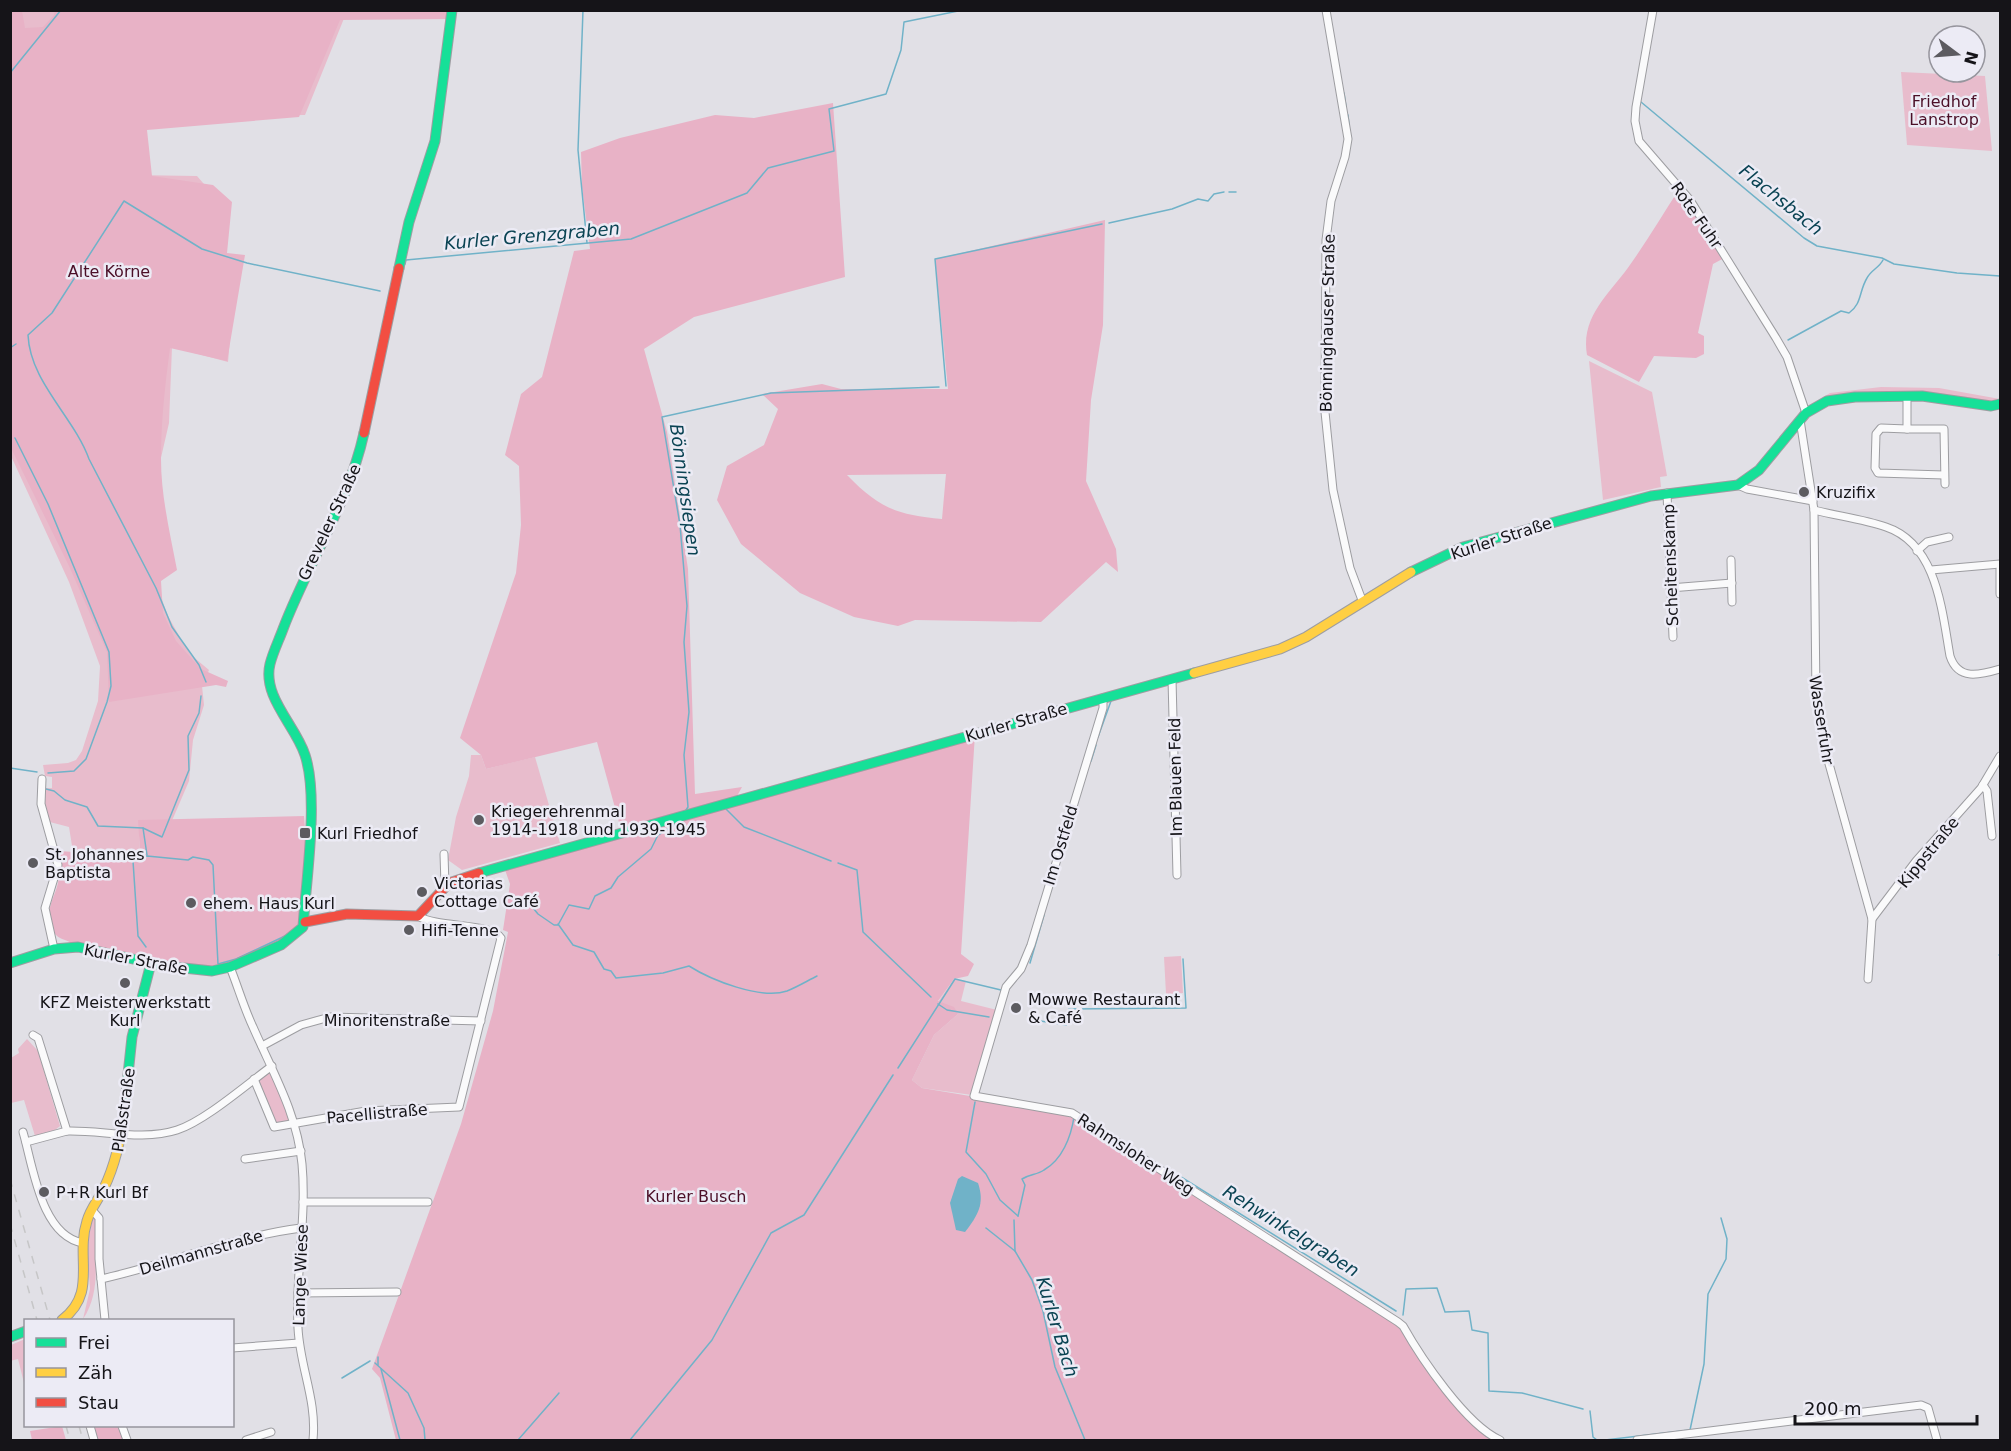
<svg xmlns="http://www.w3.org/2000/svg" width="2011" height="1451" font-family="'DejaVu Sans',sans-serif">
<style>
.green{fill:#e8bccc}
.forest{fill:#e8b2c6;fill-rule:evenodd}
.water{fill:#70b2c8}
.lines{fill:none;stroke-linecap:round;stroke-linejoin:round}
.stream{stroke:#70b2c8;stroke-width:1.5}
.street-casing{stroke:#9d9da1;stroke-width:9}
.fast-casing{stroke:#9d9da1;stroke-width:11}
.slow-casing{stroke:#9d9da1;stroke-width:11}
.jam-casing{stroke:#9d9da1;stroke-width:11}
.street{stroke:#fafafb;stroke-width:7}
.fast{stroke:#16e098;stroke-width:9}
.slow{stroke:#ffcf43;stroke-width:9}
.jam{stroke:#f24e42;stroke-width:9}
.rail{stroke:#c6c6c7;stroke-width:1.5;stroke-dasharray:8 8;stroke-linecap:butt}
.poi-dot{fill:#5c5b60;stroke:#ecebf5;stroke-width:2}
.labels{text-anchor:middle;stroke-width:5;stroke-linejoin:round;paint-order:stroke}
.park-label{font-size:16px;fill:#4b0f27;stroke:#ecebf5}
.street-label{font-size:16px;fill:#151418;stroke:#ecebf5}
.poi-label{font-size:16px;fill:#151418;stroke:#ecebf5;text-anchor:start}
.water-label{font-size:18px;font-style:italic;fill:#0a4353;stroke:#ecebf5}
</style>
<rect width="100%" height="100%" fill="#e1e0e6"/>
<g class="green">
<path d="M11,11h336l-42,104 -178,2 5,58 65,1 26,30 8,122 -3,34 -56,-15 -3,76 -9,39 -3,124 11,30 14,25 9,14 18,15 -7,16 2,19 -11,35 -4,41 -18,42 -32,9 1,19c-20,5 -47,8 -67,1l-4,-25 -23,-6 -5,-17 2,-16h9v-11l-7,-1 -2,-11 25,-2 8,-3 6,-9 16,-50 2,-35 -31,-84 -58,-126z"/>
<polygon points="1901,72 1985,76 1992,151 1907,145"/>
<polygon points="1589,361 1652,392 1667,476 1660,477 1661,487 1603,500"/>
<polygon points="1881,387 1939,388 2000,399 2000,404 1855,397 1804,409 1830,393"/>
<polygon points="471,755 481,755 486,769 535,757 560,843 462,870 448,860 456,817 469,776"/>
<polygon points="1181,956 1183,993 1166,994 1164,957"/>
<polygon points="954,979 966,981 961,1001 997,1010 972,1095 922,1088 912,1080 934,1035 958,1014 938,1002"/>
<polygon points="27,1039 38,1051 60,1126 55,1130 35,1136 24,1100 11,1103 11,1058 19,1053 18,1049"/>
<polygon points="272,1066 295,1123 274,1127 254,1079"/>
<path d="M93,1217l3,3c-3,32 7,70 -13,99l7,-30 -3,-43z"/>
<polygon points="25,1339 26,1339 25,1387 18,1359 10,1361 11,1345"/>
</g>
<g class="forest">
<path d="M55,10l397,1 -1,8 -111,1 -41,97 -152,13 5,46 61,9 19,17 -5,51 18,2 -18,106 -57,-13c-5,37 -9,74 -9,111 0,37 9,74 16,111l-16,11 2,32 13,28 25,28 27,12 -2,6 -10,-2 -107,17 -2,-50 -38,-86 -58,-118v-437h11l3,17 18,-1 11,-12z"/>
<polygon points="833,103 845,277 694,317 644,349 667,432 688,569 695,794 742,787 736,798 975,734 961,954 974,964 968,976 954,979 938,1001 954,1007 958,1014 934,1035 912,1080 922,1088 1072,1113 1403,1326 1445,1388 1497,1440 396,1440 380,1378 372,1369 461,1124 493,1011 508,932 503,930 510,884 504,867 624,834 620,826 597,742 486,769 481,755 460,738 516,573 521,525 519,466 505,455 521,394 542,377 574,251 590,249 582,187 581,152 620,138 715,115 754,118"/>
<path d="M1680,188l46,69 -13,7 -15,69 6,3v18l-8,4 -42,-2 -15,26 -52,-27c-7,-40 25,-63 45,-93 17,-24 32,-50 48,-74z"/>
<path d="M1105,220l-2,105 -12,75 -5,81 30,68 2,23 -12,-10 -65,60 -126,-2 -17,6 -44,-9 -54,-24 -59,-49 -24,-44 10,-34 37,-21 14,-36 -16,-15 60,-10 19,5h107l-13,-130zM946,474l-4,45c-45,-4 -63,-11 -95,-44z"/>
<path d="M304,816l2,26 -5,79 -4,9 -19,12 -47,20 -19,5 -57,-7 -60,-14 -24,-3c-3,-3 -10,-3 -15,-8 -16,-16 -2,-35 2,-52 2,-11 3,-21 1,-32l58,4 23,-4 -2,-31z"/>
<polygon points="62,1426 66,1440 32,1440 30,1431"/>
<polygon points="93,1426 118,1426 123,1440 96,1440"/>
</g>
<path class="water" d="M962,1176l16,7c7,21 0,32 -13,49l-9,-2 -6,-27 8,-24z"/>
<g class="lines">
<g class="stream">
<polyline points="583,10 578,150 587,243"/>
<polyline points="10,73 61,10"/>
<polyline points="1344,93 1346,107"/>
<polyline points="1641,102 1804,238 1817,246 1882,258 1894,264 1957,273 2000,276"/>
<polyline points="1348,115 1349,125"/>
<polyline points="1229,192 1236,192"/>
<polyline points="1109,223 1172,209 1198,199 1208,201 1214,194 1224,192"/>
<polyline points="405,264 406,260 631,239 747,193 768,168 834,151 829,109 886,94 901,50 904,22 963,10"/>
<path d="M1788,340l53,-29 8,2c13,-9 10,-22 18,-35 4,-8 12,-10 16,-18"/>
<polyline points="10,348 16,344"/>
<polyline points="946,386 935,259 1102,224"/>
<polyline points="15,438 48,504 109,652 111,686 107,702 86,759 74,771 48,773"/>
<path d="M206,682l-7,-17 -27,-38 -16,-39 -67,-129c-15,-42 -59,-77 -61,-124l24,-22 72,-112 78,48 45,14 133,28"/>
<polyline points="1098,737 1111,701"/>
<polyline points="1177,737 1178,796"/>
<polyline points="1091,761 1096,745"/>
<polyline points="10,768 37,772"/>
<polyline points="46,789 54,791 65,800 87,807 98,826 143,828 162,837 189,770 188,736 199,713 201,696"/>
<polyline points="726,809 744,827 831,861"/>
<polyline points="686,810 688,807 684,755 689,712 684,642 687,606 680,525 662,417 771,393 939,387"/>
<polyline points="143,828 147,855"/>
<polyline points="838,863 857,870 863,932 931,997"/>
<polyline points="512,896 529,903 538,914 554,925 558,925 569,905 589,909 595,896 611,888 618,877 651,849 658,835 676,824"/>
<path d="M558,924l15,21 21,7 10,17 7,2 5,7 47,-5 26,-7c22,14 72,34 98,25 10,-4 20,-10 30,-15"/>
<polyline points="146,947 138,936 133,861 147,856 188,860 193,857 209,860 213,865 218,964 236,959 285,936"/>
<polyline points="1999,955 2000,955"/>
<polyline points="1030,963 1044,915"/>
<polyline points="938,1004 947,1010 989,1017"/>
<polyline points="1031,1023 1034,1020 1066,1025 1069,1009 1186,1008 1183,959"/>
<polyline points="898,1068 955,979 1001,990"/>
<polyline points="975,1102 966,1152 986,1174 1000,1200 1018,1216"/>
<polyline points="1173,1172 1396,1311"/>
<path d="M1018,1216l7,-31 -3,-6c8,-5 15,-4 22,-9 18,-10 27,-33 30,-53"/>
<polyline points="1014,1220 1015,1251 1032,1280 1043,1311 1055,1367 1085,1440"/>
<polyline points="986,1228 1015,1251"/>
<polyline points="1403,1315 1406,1289 1437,1288 1445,1312 1469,1311 1472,1330 1488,1333 1489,1391 1522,1393 1583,1409"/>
<polyline points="378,1357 378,1365"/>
<polyline points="375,1363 408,1393 424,1428 425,1440"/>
<polyline points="381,1369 400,1440"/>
<polyline points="342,1378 370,1361"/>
<polyline points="1590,1411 1593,1437 1597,1440"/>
<polyline points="518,1440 559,1393"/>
<polyline points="630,1440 712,1340 771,1233 804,1215 893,1075"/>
<polyline points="1605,1440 1690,1430 1704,1364 1708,1294 1726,1259 1727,1239 1721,1218"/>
</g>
<defs>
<g id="street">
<polyline points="1326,10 1348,139 1345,157 1331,201 1326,240 1325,412 1333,490 1350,568 1362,600"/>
<polyline points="1653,10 1636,107 1635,121 1639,141 1690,200 1776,338 1787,357 1806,413"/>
<polyline points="1907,396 1907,429 1944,429 1945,484"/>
<polyline points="1800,420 1814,510 1816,699 1826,753 1872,919 1868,979"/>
<polyline points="1907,429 1881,428 1876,434 1875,468 1878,473 1944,475"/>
<polyline points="1738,485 1747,489 1813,501"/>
<polyline points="1667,493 1673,637"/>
<path d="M1814,510c23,6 49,9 72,17 51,17 56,84 64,129 8,25 30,19 50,13"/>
<polyline points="1917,551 1927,542 1949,537"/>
<polyline points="1731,560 1732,602"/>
<polyline points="2000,569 2000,594"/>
<polyline points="1931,570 2000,564"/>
<polyline points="1670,588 1732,583"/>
<polyline points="1172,679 1177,875"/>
<path d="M1103,698v10l-72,237 -10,24 -15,18 -32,109 98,17 326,209 5,4c18,32 63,99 97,114"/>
<polyline points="42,779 41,804 58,865 45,908 54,949"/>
<polyline points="1983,785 1987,791 1992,836"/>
<polyline points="444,854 445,885"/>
<polyline points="1872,919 1916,861 1981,788 2000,756"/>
<path d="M230,967c8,20 14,41 23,60 20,46 44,86 49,137 5,54 -7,109 -4,164 2,40 19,72 15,112"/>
<path d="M33,1035l5,3 29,93c35,-1 76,10 110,-1 28,-9 70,-46 95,-64"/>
<polyline points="262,1046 301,1025 330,1017 481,1021"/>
<path d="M254,1079l20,48 92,-16 93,-4 42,-169c-9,-15 -64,-10 -83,-22"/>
<path d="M23,1132c10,34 18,104 60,111"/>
<polyline points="26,1142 67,1131"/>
<polyline points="245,1159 301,1151"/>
<polyline points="303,1202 428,1202"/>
<polyline points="92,1210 99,1218 99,1259 105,1320"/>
<path d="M101,1279c68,-15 131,-42 200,-51"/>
<polyline points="298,1293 397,1292"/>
<polyline points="232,1348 299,1343"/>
<polyline points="90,1426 94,1440"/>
<polyline points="122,1426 127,1440"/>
<polyline points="246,1440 271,1432"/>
<polyline points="1637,1440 1921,1405 1928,1408 1937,1440"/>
</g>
<g id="fast">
<polyline points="399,268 409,222 435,141 452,10"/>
<polyline points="1411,572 1463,547 1651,496 1738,485 1759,470 1806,413 1827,401 1855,397 1922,396 1991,406 2000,404"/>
<polyline points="479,873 1194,673"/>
<path d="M10,963l44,-14 24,-2 87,19 47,5 18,-4 51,-22 22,-18c3,-46 16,-130 2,-172 -9,-29 -43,-58 -35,-91 3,-12 9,-24 13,-35 25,-66 66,-127 81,-196"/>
<polyline points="124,1112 132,1037 151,963"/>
<polyline points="10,1337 26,1331"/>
</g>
<g id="slow">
<polyline points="1194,673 1280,649 1306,637 1411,572"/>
<path d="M62,1320c36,-27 13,-62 25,-99 3,-12 12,-22 17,-33 12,-25 17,-49 20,-76"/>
</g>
<g id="jam">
<polyline points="364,433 399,268"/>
<polyline points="305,922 347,914 418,916 449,883 479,873"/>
</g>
</defs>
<use href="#street" class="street-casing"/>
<use href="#fast" class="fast-casing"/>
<use href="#slow" class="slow-casing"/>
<use href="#jam" class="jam-casing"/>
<use href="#street" class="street"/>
<use href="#fast" class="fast"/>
<use href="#slow" class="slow"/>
<use href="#jam" class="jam"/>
<g class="rail">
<polyline points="10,1179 50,1320"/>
<polyline points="10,1224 37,1320"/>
<polyline points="66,1426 70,1440"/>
<polyline points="79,1426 83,1440"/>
</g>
</g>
<g class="poi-dot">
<circle cx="1804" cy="492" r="6"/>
<circle cx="479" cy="820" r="6"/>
<rect x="299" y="827" width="12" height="12" rx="3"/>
<circle cx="33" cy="863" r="6"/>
<circle cx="422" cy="892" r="6"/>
<circle cx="191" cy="903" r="6"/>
<circle cx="409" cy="930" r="6"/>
<circle cx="125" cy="983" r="6"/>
<circle cx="1016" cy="1008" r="6"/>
<circle cx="44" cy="1192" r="6"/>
</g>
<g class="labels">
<g class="park-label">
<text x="1944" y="107">Friedhof<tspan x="1944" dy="18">Lanstrop</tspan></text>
<text x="109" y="277">Alte Körne</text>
<text x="696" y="1202">Kurler Busch</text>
</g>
<g class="street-label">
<text transform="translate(1697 215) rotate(55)" y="6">Rote Fuhr</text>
<text transform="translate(1327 323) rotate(-89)" y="6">Bönninghauser Straße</text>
<text transform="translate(329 522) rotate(-65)" y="6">Greveler Straße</text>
<text transform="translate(1501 538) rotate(-18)" y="6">Kurler Straße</text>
<text transform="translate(1670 565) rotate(-92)" y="6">Scheitenskamp</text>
<text transform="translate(1822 720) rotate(81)" y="6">Wasserfuhr</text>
<text transform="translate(1016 722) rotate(-16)" y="6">Kurler Straße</text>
<text transform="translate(1175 777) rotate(-91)" y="6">Im Blauen Feld</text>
<text transform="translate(1060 845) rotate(-73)" y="6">Im Ostfeld</text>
<text transform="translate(1928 852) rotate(-51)" y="6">Kippstraße</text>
<text transform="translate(136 959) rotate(11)" y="6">Kurler Straße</text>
<text x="387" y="1026">Minoritenstraße</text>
<text transform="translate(123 1110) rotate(-82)" y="6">Plaßstraße</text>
<text transform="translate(377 1113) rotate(-5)" y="6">Pacellistraße</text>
<text transform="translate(1136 1154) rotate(33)" y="6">Rahmsloher Weg</text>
<text transform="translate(201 1252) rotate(-16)" y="6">Deilmannstraße</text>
<text transform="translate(300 1275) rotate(-88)" y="6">Lange Wiese</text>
</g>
<g class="poi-label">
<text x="1816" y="498">Kruzifix</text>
<text x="491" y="817">Kriegerehrenmal<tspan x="491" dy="18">1914-1918 und 1939-1945</tspan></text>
<text x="317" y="839">Kurl Friedhof</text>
<text x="45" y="860">St. Johannes<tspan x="45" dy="18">Baptista</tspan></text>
<text x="434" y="889">Victorias<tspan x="434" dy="18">Cottage Café</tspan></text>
<text x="203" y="909">ehem. Haus Kurl</text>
<text x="421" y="936">Hifi-Tenne</text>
<text x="1028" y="1005">Mowwe Restaurant<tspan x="1028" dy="18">&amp; Café</tspan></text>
<text x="125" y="1008" text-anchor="middle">KFZ Meisterwerkstatt<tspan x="125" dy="18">Kurl</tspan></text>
<text x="56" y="1198">P+R Kurl Bf</text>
</g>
<g class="water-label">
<text transform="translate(1781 200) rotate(39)" y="6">Flachsbach</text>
<text transform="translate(532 236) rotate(-5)" y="6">Kurler Grenzgraben</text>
<text transform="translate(685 490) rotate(82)" y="6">Bönningsiepen</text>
<text transform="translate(1291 1231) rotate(32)" y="6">Rehwinkelgraben</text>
<text transform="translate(1057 1327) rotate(73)" y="6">Kurler Bach</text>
</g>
</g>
<rect width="2011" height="1451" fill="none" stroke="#151418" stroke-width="24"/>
<rect x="24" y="1319" width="210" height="108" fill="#ecebf5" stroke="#96959d" stroke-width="1.5"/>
<rect x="36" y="1338" width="30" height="9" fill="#16e098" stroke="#96959d" stroke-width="1.5"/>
<text x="78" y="1349" font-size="18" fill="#151418">Frei</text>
<rect x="36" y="1368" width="30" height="9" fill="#ffcf43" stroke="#96959d" stroke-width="1.5"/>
<text x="78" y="1379" font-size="18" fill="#151418">Zäh</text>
<rect x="36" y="1398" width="30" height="9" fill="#f24e42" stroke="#96959d" stroke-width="1.5"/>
<text x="78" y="1409" font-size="18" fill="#151418">Stau</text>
<g transform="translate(1957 54) rotate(106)"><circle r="28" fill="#ecebf5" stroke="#96959d" stroke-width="1.5"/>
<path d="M0-4.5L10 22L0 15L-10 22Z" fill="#5c5b60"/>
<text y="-9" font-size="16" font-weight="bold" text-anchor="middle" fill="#151418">N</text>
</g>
<path d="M1795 1415v9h182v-9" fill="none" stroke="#151418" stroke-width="3"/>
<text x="1804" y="1415" font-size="18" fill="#151418" stroke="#ecebf5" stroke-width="4.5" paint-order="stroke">200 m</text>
</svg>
